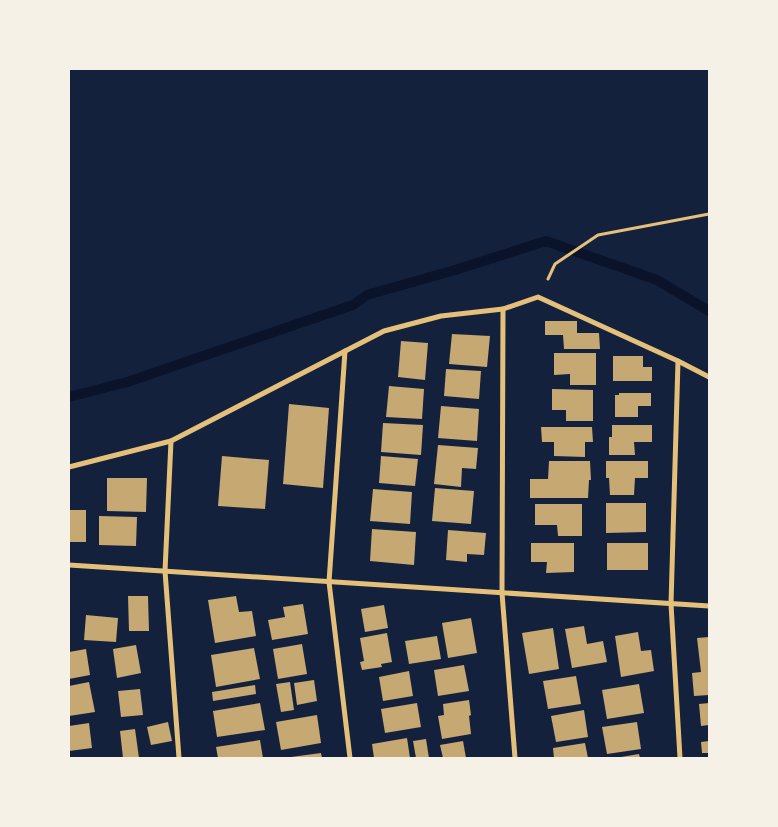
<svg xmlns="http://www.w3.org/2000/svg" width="778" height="827" font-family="'Times New Roman',serif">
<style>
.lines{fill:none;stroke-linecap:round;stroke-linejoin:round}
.stream{stroke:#0b132b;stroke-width:10}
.building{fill:#c6a872}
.path{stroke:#e5c07b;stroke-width:3}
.minor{stroke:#e5c07b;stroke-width:5}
</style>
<rect width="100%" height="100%" fill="#14213d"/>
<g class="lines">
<polyline class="stream" points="69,397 127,382 353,305 367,295 455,270 546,241 657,280 709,311"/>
</g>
<g class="building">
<polygon points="545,321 577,321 577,333 599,333 600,349 564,349 563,335 545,335"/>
<polygon points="452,334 490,336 487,367 449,364"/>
<polygon points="401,341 428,343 425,380 398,377"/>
<polygon points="554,353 596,353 596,385 570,385 570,374 554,375"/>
<polygon points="613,356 643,356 643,367 652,367 652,381 613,381"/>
<polygon points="446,369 481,371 479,399 444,396"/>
<polygon points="389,386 424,389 422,419 386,417"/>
<polygon points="552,389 593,390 593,421 566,421 566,410 552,410"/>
<polygon points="619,393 651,393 651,406 638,406 638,417 615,417 615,395 619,395"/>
<polygon points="289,404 329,408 323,488 283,484"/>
<polygon points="441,406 479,409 477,441 438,438"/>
<polygon points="383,423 423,425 421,455 381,452"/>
<polygon points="612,425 652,425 652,442 634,442 635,455 609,455 609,437 612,437"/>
<polygon points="541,427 592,427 593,442 585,442 585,457 554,456 554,442 542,442"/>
<polygon points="438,445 478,448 476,469 462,468 461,487 434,484"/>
<polygon points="222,456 269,460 265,509 218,506"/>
<polygon points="381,456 418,459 415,486 379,483"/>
<polygon points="549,461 590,461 591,480 589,480 588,498 530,498 530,479 548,479"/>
<polygon points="606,461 648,461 648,478 635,478 634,495 610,495 609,478 606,478"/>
<polygon points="107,478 147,478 146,512 107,511"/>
<polygon points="435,488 474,491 471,524 432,521"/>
<polygon points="373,489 412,492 410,524 370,521"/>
<polygon points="606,503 646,503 646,532 606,533"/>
<polygon points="535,504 582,504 582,536 558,536 557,525 535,525"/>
<rect x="69" y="510" width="17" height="32"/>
<polygon points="99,516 137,517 136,546 99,545"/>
<polygon points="372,529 416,532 414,565 370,561"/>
<polygon points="448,530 486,533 484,555 467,554 467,562 446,560"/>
<polygon points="531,543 574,543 574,572 546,573 547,562 531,562"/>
<rect x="607" y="543" width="41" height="27"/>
<polygon points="128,596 148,596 149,631 129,631"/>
<polygon points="236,596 239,612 252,611 256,636 215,643 208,600"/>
<polygon points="303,604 308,634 272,640 268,620 285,617 283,607"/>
<polygon points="384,605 388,628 365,632 361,609"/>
<polygon points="86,615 118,618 116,642 84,640"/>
<polygon points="471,618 477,653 448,658 442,623"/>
<polygon points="584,626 587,644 603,641 607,662 572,668 565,629"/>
<polygon points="553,628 559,669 529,674 522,633"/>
<polygon points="638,632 641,651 651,650 654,671 621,677 615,636"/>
<polygon points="387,633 392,662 381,664 382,667 362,670 360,662 364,661 360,638"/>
<polygon points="437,636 441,659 409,664 405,641"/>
<polygon points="709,637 709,695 694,696 692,673 701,672 697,638"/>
<polygon points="302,644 307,674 278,679 273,649"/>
<polygon points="136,645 141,673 117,678 113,649"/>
<polygon points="254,648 260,679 216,687 211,655"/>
<polygon points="86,649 90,675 69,679 69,652"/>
<polygon points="464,665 469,691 438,696 434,670"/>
<polygon points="409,671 413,696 383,701 379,677"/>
<polygon points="576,676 581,704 548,709 543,681"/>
<polygon points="314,680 317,701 297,705 294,683"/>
<polygon points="89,682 95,712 69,716 69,686"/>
<polygon points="290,682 294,710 281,712 276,684"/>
<polygon points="639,684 644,713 607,719 602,690"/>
<polygon points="255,685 256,694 213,701 212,692"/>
<polygon points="140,689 143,715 121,717 118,691"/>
<polygon points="469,700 471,715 469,716 471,734 442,739 438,716 444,715 443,704"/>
<polygon points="260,703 265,730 217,737 213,711"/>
<polygon points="417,703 421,727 385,733 381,709"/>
<polygon points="709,703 709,725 701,726 699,704"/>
<polygon points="584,710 588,737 556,742 551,716"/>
<polygon points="317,715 321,743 281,750 276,722"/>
<polygon points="168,722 172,741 151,745 147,727"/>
<polygon points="637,722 641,749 607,754 602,727"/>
<polygon points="89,723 92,748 69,751 69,726"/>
<polygon points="135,729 139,758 123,758 120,731"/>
<polygon points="407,738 410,758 374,758 372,744"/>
<polygon points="426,739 429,758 416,758 413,741"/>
<polygon points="260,740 263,758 218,758 216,747"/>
<polygon points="463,741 466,758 443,758 440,745"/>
<polygon points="709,741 709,753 702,753 701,742"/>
<polygon points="585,743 588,758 554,758 553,748"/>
<polygon points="321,753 322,758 291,758 291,757"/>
<polygon points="639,754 640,758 621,758 621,757"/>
</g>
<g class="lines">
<polyline class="path" points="548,279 555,264 598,235 709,214"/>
<g class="minor">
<polyline points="503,309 502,593 515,758"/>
<polyline points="345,351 329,582 350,758"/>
<polyline points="678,361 671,604 680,758"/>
<polyline points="171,441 165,571 179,758"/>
<polyline points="69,467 171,441 384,331 441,316 503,309 538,297 678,361 709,377"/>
<polyline points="69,565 709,606"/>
</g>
</g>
<rect width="778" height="827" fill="none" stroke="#f6f1e7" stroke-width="140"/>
</svg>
